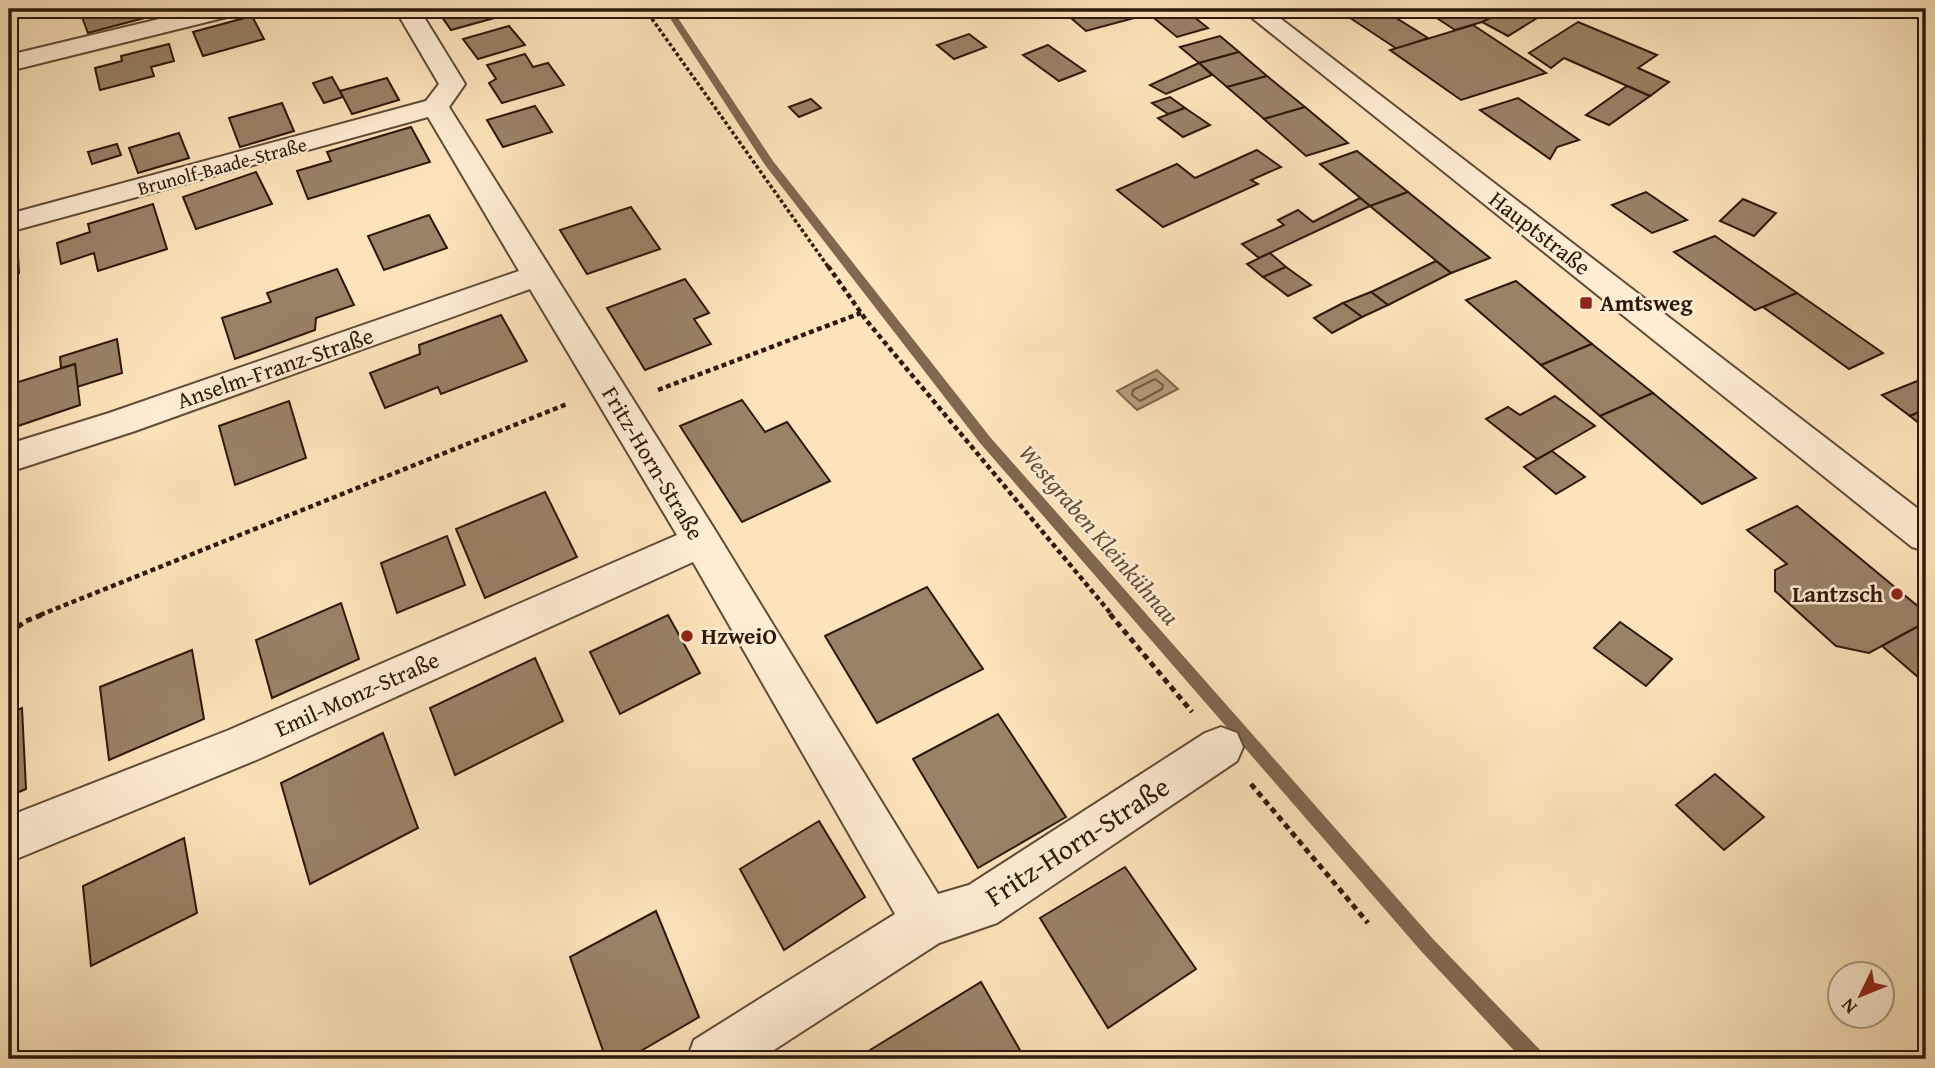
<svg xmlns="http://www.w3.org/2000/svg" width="1935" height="1068" font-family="'Gentium Book Plus',serif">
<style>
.water{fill:#b69e7f;stroke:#7f6850;stroke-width:2}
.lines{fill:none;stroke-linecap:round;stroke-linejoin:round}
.shore{stroke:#715b44;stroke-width:2}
.stream{fill:#7f6850;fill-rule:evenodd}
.building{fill:#998266;stroke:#2c180a;stroke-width:2}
.minor-casing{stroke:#604b36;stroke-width:4}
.path-far2{stroke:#2c180a;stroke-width:3.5;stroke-dasharray:3.5 2.5;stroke-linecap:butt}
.path-far1{stroke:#2c180a;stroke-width:4.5;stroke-dasharray:5 3.5;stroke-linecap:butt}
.path{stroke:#2c180a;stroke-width:5;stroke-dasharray:6 4.5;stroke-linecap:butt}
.minor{fill:#feedd3;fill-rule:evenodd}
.poi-dot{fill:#8f2418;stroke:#feedd3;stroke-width:2.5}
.labels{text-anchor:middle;stroke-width:5;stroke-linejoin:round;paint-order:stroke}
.far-street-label{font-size:19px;fill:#2c180a;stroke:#feedd3}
.street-label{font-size:23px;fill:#2c180a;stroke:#feedd3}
.poi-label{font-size:23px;font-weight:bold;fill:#2c180a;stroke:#feedd3;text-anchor:start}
.water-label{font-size:24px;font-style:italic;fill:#634e39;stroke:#feedd3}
.near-street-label{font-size:28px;fill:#2c180a;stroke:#feedd3}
</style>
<rect width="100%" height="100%" fill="#fde3bb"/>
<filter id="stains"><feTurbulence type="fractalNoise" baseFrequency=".00286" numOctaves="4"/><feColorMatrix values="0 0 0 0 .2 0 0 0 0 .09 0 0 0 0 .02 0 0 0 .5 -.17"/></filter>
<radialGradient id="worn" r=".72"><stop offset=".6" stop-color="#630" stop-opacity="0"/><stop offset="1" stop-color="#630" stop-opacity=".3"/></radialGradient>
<polygon class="water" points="1157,370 1178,389 1137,410 1117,391"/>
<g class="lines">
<polygon class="shore" points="1155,379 1163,385 1162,389 1140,401 1132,395 1133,390"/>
<polygon class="stream" points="664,9 672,9 773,161 990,437 1433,939 1542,1052 1544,1059 1522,1059 1421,951 980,443 765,165"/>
</g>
<g class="building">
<polygon points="79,9 144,9 148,17 88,33"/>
<polygon points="442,9 521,9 523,10 451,30 437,10"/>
<polygon points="1109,9 1143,9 1149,14 1086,31 1072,19"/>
<polygon points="1167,9 1184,9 1208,28 1177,37 1149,14"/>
<polygon points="1342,9 1382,9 1428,38 1397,49 1338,10"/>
<polygon points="1423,9 1501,9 1504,11 1482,22 1455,30"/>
<polygon points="1508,9 1552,9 1508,36 1482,22"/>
<polygon points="252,16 264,39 203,56 193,32"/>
<polygon points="1578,22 1657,55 1638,68 1669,82 1650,96 1564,58 1551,68 1529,53"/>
<polygon points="1473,25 1546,73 1461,100 1390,50"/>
<polygon points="509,26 525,45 478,59 463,39"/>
<polygon points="969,34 986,47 954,59 937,45"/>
<polygon points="1220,36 1239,52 1199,63 1180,47"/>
<polygon points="169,44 174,61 151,67 154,76 100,90 95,68 122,61 121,56"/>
<polygon points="1048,45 1085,71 1059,81 1023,55"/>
<polygon points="1239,52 1267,76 1227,87 1199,63"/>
<polygon points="525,54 533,67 548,63 564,85 502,103 489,83 496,79 487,65"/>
<polygon points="1199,63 1212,75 1166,94 1150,85"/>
<polygon points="1267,76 1305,107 1264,119 1227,87"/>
<polygon points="332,77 343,97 324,103 313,83"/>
<polygon points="387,78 399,100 352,114 340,91"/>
<polygon points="1627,86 1650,96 1609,125 1586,115"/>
<polygon points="1170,97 1185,108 1168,114 1152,103"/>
<polygon points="1518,98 1579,140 1557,147 1550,159 1480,110"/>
<polygon points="811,99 821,108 799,117 789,107"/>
<polygon points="282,103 294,131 240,147 229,118"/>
<polygon points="535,106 552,132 503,147 487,120"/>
<polygon points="1305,107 1348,143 1306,156 1264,119"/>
<polygon points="1185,108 1210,125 1183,137 1158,118"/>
<polygon points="411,127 430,162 308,199 297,171 331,161 327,152"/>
<polygon points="179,133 189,158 138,173 129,148"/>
<polygon points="117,144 121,155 92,164 88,152"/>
<polygon points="1257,150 1281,167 1251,180 1258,184 1163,227 1117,190 1177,164 1195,178"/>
<polygon points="1357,151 1408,192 1370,206 1320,164"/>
<polygon points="256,172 272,204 196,229 183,197"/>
<polygon points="1408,192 1490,258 1451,273 1370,206"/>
<polygon points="1646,192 1687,220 1652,233 1612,205"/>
<polygon points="1360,198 1370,206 1259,258 1242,244 1284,225 1278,220 1298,210 1313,222"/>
<polygon points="1743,199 1776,213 1754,236 1720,221"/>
<polygon points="153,204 167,249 98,271 94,253 61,264 57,243 90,232 88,224"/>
<polygon points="631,207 660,249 587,274 560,230"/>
<polygon points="429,215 447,248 384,270 368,236"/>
<polygon points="1715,236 1797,293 1755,310 1674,252"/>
<polygon points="17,239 19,273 9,276 9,241"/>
<polygon points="1270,253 1286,267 1263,277 1247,264"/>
<polygon points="1436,261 1451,273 1388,305 1371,292"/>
<polygon points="1286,267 1311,285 1288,296 1263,277"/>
<polygon points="337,269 354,305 316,318 315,330 235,359 222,318 271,302 267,293"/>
<polygon points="685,279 709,313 694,319 711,344 645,370 607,308"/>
<polygon points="1516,281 1592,344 1541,365 1466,300"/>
<polygon points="1371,292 1388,305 1362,317 1343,303"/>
<polygon points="1797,293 1883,353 1849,369 1763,307"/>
<polygon points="1343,303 1362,317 1332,333 1314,318"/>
<polygon points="501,315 527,361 441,394 438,387 385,408 370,373 420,354 419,345"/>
<polygon points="117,339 122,373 77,387 75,364 61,368 60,357"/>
<polygon points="1592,344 1653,393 1600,416 1541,365"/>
<polygon points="75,364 80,405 9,429 9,385"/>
<polygon points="1920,380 1926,385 1926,409 1910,416 1882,395"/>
<polygon points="1653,393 1756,478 1702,504 1600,416"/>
<polygon points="1555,396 1595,426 1537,459 1486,419 1508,407 1520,415"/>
<polygon points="742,400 765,432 787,422 830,481 742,522 680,426"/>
<polygon points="289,401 306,458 235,485 219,426"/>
<polygon points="1926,409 1926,429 1910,416"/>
<polygon points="1552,451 1585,477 1556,494 1524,467"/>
<polygon points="545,492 577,557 485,598 456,529"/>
<polygon points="1797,506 1926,613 1926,622 1869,653 1836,646 1775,591 1775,570 1787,564 1747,530"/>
<polygon points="447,536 465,585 397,613 381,563"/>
<polygon points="927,587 983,669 877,723 825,636"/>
<polygon points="341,603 359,659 272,698 256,640"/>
<polygon points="668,615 700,673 620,714 590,652"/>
<polygon points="1620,622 1672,659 1646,686 1594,648"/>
<polygon points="1926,622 1926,684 1882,646"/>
<polygon points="192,650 204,719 109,760 100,687"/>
<polygon points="535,658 563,721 455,775 430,708"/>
<polygon points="22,708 26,789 9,796 9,714"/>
<polygon points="998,714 1066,817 978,868 913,759"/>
<polygon points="383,733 418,828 310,884 281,783"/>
<polygon points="1715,774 1764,817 1724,850 1676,805"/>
<polygon points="819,821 865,897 784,950 740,869"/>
<polygon points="184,838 197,913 91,966 83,886"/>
<polygon points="1125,867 1196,969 1108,1028 1040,918"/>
<polygon points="656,911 699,1017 627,1059 606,1059 570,957"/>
<polygon points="981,982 1025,1059 875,1059 870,1050"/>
</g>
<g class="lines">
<defs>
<g id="minor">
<polygon points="201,9 242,9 239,14 9,71 9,55"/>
<polygon points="395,9 419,9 465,84 449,107 715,530 938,894 969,885 1205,733 1221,727 1237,733 1243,747 1237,761 997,923 939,943 760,1059 687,1059 694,1040 895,914 693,562 261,758 9,862 9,816 229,730 677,535 530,289 135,431 9,472 9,444 109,413 519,271 428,117 9,232 9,214 426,101 439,84"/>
<polygon points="1241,9 1268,9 1926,515 1926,551 1912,547"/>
</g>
</defs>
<use href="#minor" class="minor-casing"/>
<polyline class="path-far2" points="645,9 829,268"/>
<g class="path-far1">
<polyline points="828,266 866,320 1112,615"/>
<polyline points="658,390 861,313"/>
<polyline points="40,615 567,404"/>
</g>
<g class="path">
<polyline points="1110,614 1192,712"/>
<polyline points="9,633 26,621 44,614"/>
<polyline points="1251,784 1368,923"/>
</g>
<use href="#minor" class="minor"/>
</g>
<g class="poi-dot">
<rect x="1579" y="296" width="14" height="14" rx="3.5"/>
<circle cx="1897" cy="594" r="7"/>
<circle cx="687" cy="636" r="7"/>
</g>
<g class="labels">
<g class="far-street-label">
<text transform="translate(222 166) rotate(-15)" y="7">Brunolf-Baade-Straße</text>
</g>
<g class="street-label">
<text transform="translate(1540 233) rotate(38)" y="8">Hauptstraße</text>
<text transform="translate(275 368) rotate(-19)" y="8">Anselm-Franz-Straße</text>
<text transform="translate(653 463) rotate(59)" y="8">Fritz-Horn-Straße</text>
<text transform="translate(357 694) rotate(-24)" y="8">Emil-Monz-Straße</text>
</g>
<g class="poi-label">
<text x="1600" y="311">Amtsweg</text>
<text x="1883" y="602" text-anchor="end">Lantzsch</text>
<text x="701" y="644">HzweiO</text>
</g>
<g class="water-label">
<text transform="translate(1099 535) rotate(49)" y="8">Westgraben Kleinkühnau</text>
</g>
<g class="near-street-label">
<text transform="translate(1077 841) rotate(-33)" y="10">Fritz-Horn-Straße</text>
</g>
</g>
<rect width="1935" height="1068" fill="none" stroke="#fde3bb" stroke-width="35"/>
<rect x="10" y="10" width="1914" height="1047" fill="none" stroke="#2c180a" stroke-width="3.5"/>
<rect x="18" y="18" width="1900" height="1033" fill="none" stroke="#2c180a" stroke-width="2"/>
<g transform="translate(1861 995) rotate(227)"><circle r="33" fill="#feedd3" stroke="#aa9883" stroke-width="2"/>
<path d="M0-5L12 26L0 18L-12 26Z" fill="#8f2418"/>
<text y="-10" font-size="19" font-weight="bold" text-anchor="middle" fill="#2c180a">N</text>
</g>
<rect width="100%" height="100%" filter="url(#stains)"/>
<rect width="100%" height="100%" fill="url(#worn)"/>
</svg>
